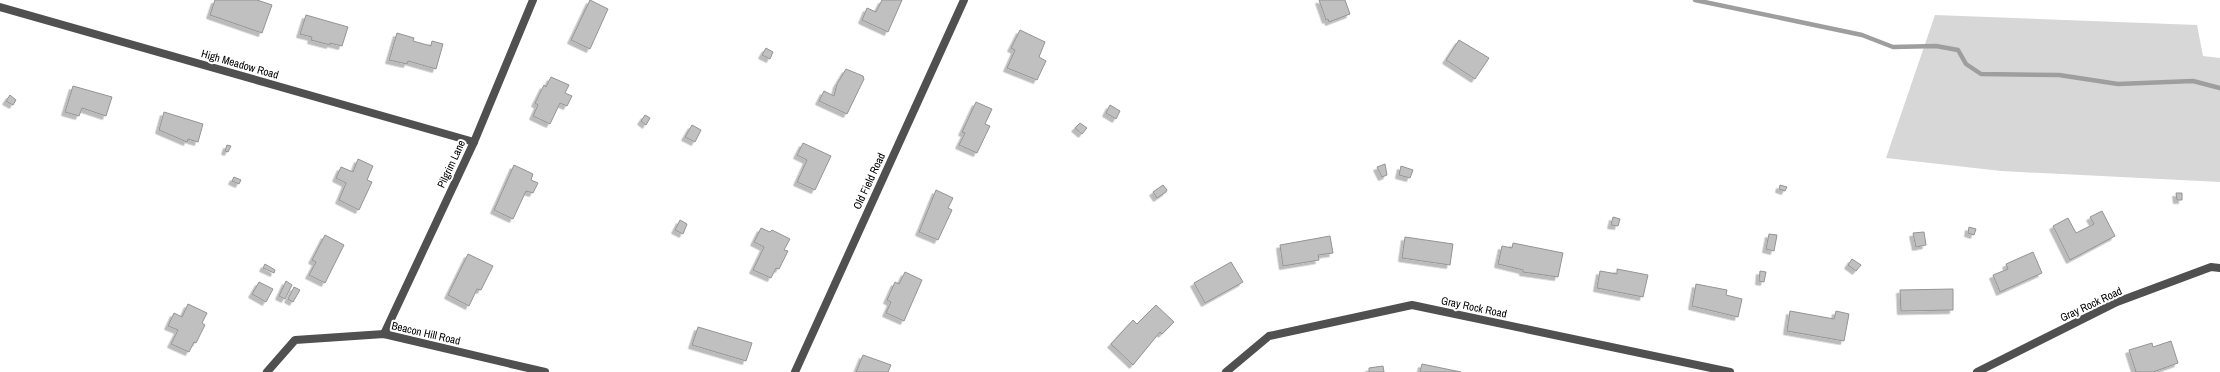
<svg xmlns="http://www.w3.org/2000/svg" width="2220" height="372" font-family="'Archivo Narrow',sans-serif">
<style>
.green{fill:#d7d7d7}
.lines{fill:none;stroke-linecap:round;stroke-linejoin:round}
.stream{stroke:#9e9e9e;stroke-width:4.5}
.building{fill:#c0c0c0;stroke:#949494;filter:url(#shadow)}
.minor{stroke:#505050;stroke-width:8}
.labels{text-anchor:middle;stroke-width:4;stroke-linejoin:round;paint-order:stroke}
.street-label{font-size:11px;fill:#000;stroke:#fff}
</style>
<defs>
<filter id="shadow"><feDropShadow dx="-3.5" dy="3.5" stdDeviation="0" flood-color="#0004"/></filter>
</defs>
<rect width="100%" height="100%" fill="#fff"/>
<polygon class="green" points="1935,15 2197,25 2203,56 2220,58 2220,182 2001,171 1886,158"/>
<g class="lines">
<polyline class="stream" points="1695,0 1862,35 1893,47 1936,46 1958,50 1966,64 1981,74 2059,75 2118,84 2193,81 2220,88"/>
</g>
<g class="building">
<polygon points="215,0 257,0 272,5 262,33 210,15"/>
<polygon points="590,0 608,9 590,49 571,40"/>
<polygon points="882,0 902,0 888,32 862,20 867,8 876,12"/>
<polygon points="1319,0 1345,0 1350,14 1329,22 1328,19 1326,20"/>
<polygon points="306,15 348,27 342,46 330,43 330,45 311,40 312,37 300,34"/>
<polygon points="1020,30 1045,42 1039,57 1046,61 1037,80 1007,68 1015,50 1011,48"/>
<polygon points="397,33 414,38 413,41 431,46 432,41 443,44 436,69 408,61 407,64 389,60"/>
<polygon points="1459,40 1489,58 1475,79 1446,60"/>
<polygon points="766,48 773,52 770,59 762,55"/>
<polygon points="846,69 863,76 864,79 847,114 819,101 824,91 834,96 837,84"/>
<polygon points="551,77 569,85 565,93 572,96 567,106 560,103 550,124 533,116 538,105 535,103 544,85 546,87"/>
<polygon points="73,86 112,97 106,116 82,108 79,116 65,112"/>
<polygon points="10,95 16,100 13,105 6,101"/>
<polygon points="976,102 992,109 985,124 990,126 977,153 959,145 965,133 962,132"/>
<polygon points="1110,105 1120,111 1116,119 1106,113"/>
<polygon points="164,112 203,124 198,142 188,139 187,142 159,130"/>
<polygon points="645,115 650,118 646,125 641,121"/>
<polygon points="1080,123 1087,128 1082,134 1075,128"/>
<polygon points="692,125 701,130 695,142 685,137"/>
<polygon points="803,143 831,156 815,190 797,182 807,160 797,155"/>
<polygon points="227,145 231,146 228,152 225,151"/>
<polygon points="358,159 373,166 367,180 372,182 359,210 339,200 346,183 336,178 341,167 353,172"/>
<polygon points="1385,164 1387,175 1382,177 1377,167"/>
<polygon points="514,165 533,174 531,180 538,183 533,193 526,191 513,219 494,210"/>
<polygon points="1401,166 1413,170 1410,178 1399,175"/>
<polygon points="234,177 241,180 239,184 232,181"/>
<polygon points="1163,185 1167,190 1166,192 1157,198 1153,192"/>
<polygon points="1780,185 1787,187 1785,191 1779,189"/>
<polygon points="936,190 953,198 948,208 952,210 938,240 919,232"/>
<polygon points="2176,193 2182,193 2182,200 2177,200"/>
<polygon points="2102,211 2115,236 2070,260 2053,226 2068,218 2076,233 2094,224 2090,217"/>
<polygon points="1613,217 1620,219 1618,226 1611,225"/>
<polygon points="680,220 687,224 683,234 675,230"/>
<polygon points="1969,227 1976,229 1974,235 1968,233"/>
<polygon points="761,228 770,232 772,230 790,239 784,250 788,251 779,269 776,268 771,278 753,270 764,247 754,242"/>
<polygon points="1924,232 1926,245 1916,247 1913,233"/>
<polygon points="1769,234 1777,235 1774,251 1766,249"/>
<polygon points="325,235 344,245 325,283 309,275 316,262 312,260"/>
<polygon points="1330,236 1333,253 1318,255 1319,260 1283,266 1280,245"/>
<polygon points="1405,237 1453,244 1450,265 1402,258"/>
<polygon points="1513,243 1563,253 1558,277 1523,272 1523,270 1498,264 1502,246 1512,248"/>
<polygon points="2033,252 2042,273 2000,292 1993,275 2008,269 2006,264"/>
<polygon points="468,254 493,266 481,290 477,289 469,306 448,295"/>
<polygon points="1852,259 1861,265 1856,271 1848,265"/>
<polygon points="1231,262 1243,282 1205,303 1194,283"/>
<polygon points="265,264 275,270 274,273 263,268"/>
<polygon points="1617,269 1648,275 1643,297 1597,288 1600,271 1617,274"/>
<polygon points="1760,271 1766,272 1764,282 1759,281"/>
<polygon points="905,272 922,280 904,321 886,313 891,302 887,300 895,282 899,284"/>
<polygon points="286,281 292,285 285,299 279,296"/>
<polygon points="259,282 273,289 266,302 252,294"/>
<polygon points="1696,284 1727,290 1726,295 1742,299 1738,317 1692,306"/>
<polygon points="294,287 300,290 293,302 288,299"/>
<polygon points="1953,289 1953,310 1901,311 1900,290"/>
<polygon points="188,304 207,313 202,323 205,325 196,343 194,342 189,352 171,344 178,330 168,326 174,313 182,317"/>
<polygon points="1156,305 1174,322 1162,334 1160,332 1133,365 1111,344 1133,320 1137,324"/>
<polygon points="1790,311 1834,319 1836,311 1849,314 1844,341 1787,331"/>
<polygon points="698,327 752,343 746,361 692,345"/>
<polygon points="2171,341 2178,363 2153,372 2136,372 2129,350 2152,343 2153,347"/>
<polygon points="863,355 891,365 888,372 856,372"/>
<polygon points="1422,364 1461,372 1420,372"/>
<polygon points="1383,366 1384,372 1369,372 1369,368"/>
</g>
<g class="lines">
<g class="minor">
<polyline points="0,7 474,142"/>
<polyline points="384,334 474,142 533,0"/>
<polyline points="267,372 295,340 384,334 545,372"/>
<polyline points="795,372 964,0"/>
<polyline points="1226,372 1269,336 1412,305 1730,372"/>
<polyline points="1977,372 2117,302 2211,267 2220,268"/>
</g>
</g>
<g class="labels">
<g class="street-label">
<text transform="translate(240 64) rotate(16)" y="4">High Meadow Road</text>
<text transform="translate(451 164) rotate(-65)" y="4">Pilgrim Lane</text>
<text transform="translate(869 181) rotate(-65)" y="4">Old Field Road</text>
<text transform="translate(2091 304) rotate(-25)" y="4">Gray Rock Road</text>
<text transform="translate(1474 307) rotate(12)" y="4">Gray Rock Road</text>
<text transform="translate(426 333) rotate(13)" y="4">Beacon Hill Road</text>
</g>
</g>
</svg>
